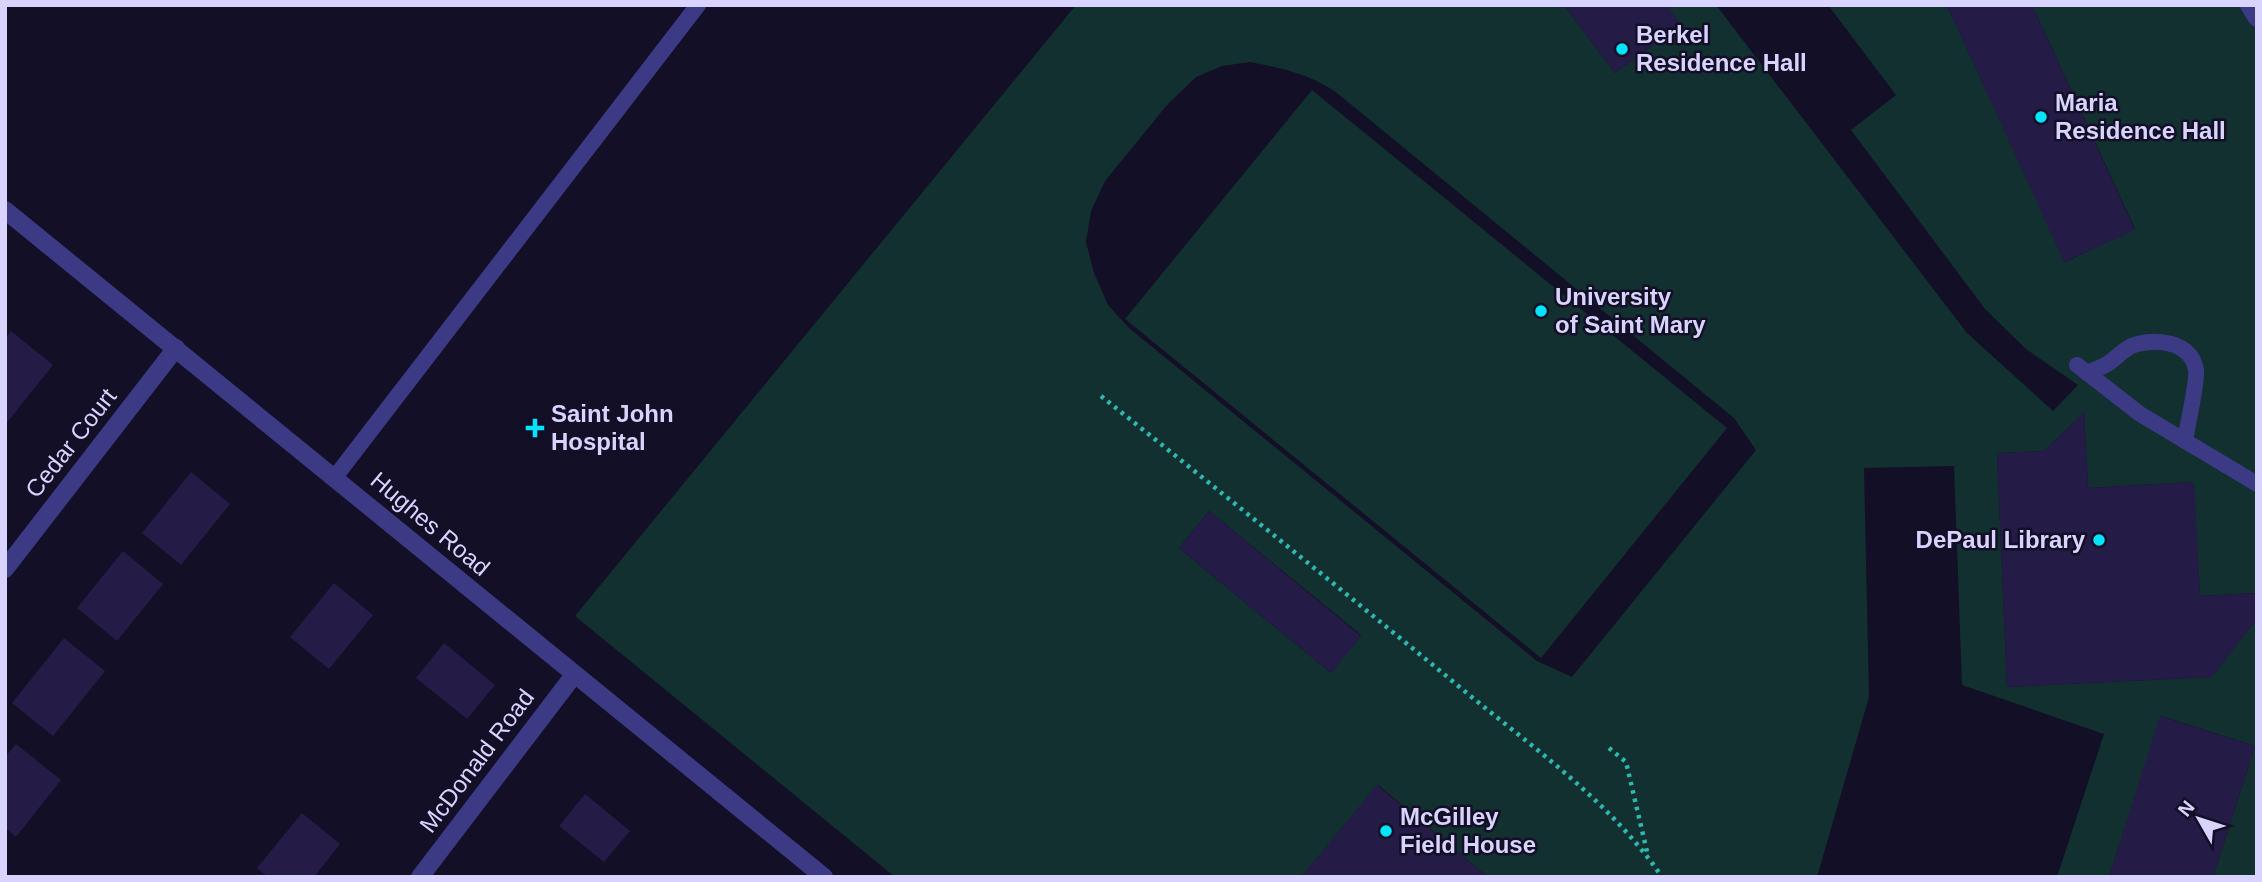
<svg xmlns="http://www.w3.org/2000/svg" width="2262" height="882" font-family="Arial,sans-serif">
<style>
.green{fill:#12302f;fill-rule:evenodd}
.building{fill:#241b47}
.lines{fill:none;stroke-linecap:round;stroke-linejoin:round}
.path{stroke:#2fb8b0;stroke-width:4.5;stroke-dasharray:3.5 5;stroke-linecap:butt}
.service{stroke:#3d3a85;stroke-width:16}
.minor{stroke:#3d3a85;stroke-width:18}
.tertiary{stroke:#3d3a85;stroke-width:18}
.poi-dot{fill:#00e5ff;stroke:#130f26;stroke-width:2.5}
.labels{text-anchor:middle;stroke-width:5;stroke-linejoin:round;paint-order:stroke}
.poi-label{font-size:24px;font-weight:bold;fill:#d9d4ff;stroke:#130f26;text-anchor:start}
.street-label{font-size:24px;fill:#d9d4ff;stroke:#130f26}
</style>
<rect width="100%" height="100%" fill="#130f26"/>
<g class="green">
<path d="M1076,5h488l51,68 65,-48 -14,-20h50l251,328 86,78 25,-26 -52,-36 -41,-40 -134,-179 45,-35 -68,-90h119l118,257 70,-33 -103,-224h225v588l-57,3 -7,-114 -105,6 -4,-75 -40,38 -47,2 10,234 204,-10 46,-58v258h-44l42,-131 -94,-30 -52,161h-52l47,-143 -142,-49 -8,-219 -90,2 5,229 -52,180h-329l-110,-92 -77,92h-406l-320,-261zM1250,62c32,6 60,12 87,31l397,325 22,32 -184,227 -35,-16 -408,-333 -21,-23 -14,-32 -8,-31 5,-31 14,-30 62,-76 29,-28 26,-11zM1209,511l152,124 -30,38 -152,-125z"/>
<polygon points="1312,90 1727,428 1541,658 1125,319"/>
</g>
<g class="building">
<polygon points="1564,5 1666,5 1681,24 1615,73"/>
<polygon points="1947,5 2032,5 2135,230 2064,262"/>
<polygon points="11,331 53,365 5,425 5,339"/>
<polygon points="2084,412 2088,488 2194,482 2200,596 2257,593 2257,619 2212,677 2007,687 1997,453 2044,451"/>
<polygon points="191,472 230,504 181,565 142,533"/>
<polygon points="1209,511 1361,636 1331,673 1179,548"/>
<polygon points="123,551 163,584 117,641 77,608"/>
<polygon points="334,583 373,615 329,669 290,637"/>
<polygon points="64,638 105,671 53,736 12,703"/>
<polygon points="444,643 495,685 467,719 416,678"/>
<polygon points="2160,716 2255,746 2213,877 2109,877"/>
<polygon points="16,744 61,780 16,837 5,828 5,757"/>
<polygon points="1377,785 1488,877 1301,877"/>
<polygon points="585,794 630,831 604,862 559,826"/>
<polygon points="302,813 340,844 314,877 268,877 257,868"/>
</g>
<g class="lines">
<g class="path">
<path d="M1101,396c121,97 241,194 361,293 70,58 148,112 200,188"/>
<polyline points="1609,748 1626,762 1648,856"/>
</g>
<g class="service">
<polyline points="2077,365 2140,414 2257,484"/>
<path d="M2087,373c6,-3 14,-5 20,-9 9,-5 16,-15 27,-19 22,-7 57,-4 62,25 2,10 -9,57 -11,71"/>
<polyline points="335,477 698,5"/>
</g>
<g class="minor">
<polyline points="2249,5 2257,18"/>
<polyline points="5,569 176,348"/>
<polyline points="420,877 574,675"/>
</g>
<polyline class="tertiary" points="5,210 824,877"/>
</g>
<g class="poi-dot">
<circle cx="1622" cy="49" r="7"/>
<circle cx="2041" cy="117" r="7"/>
<circle cx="1541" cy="311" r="7"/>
<path d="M531.5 417.5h7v7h7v7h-7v7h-7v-7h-7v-7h7z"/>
<circle cx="2099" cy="540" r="7"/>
<circle cx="1386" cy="831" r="7"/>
</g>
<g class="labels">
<g class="poi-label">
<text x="1636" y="43">Berkel<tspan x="1636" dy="28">Residence Hall</tspan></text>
<text x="2055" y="111">Maria<tspan x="2055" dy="28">Residence Hall</tspan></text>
<text x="1555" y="305">University<tspan x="1555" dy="28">of Saint Mary</tspan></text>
<text x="551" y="422">Saint John<tspan x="551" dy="28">Hospital</tspan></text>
<text x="2085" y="548" text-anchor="end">DePaul Library</text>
<text x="1400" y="825">McGilley<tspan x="1400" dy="28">Field House</tspan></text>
</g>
<g class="street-label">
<text transform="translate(71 443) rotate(-52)" y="8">Cedar Court</text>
<text transform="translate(430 524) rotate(40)" y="8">Hughes Road</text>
<text transform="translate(477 761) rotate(-53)" y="8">McDonald Road</text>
</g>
</g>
<rect width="2262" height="882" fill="none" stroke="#d9d4ff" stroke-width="14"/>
<g transform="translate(2199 819) rotate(309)" stroke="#130f26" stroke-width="5" paint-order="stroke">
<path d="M0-5L12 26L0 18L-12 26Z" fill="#d9d4ff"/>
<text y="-10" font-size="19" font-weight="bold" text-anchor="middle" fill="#d9d4ff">N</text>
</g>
</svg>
